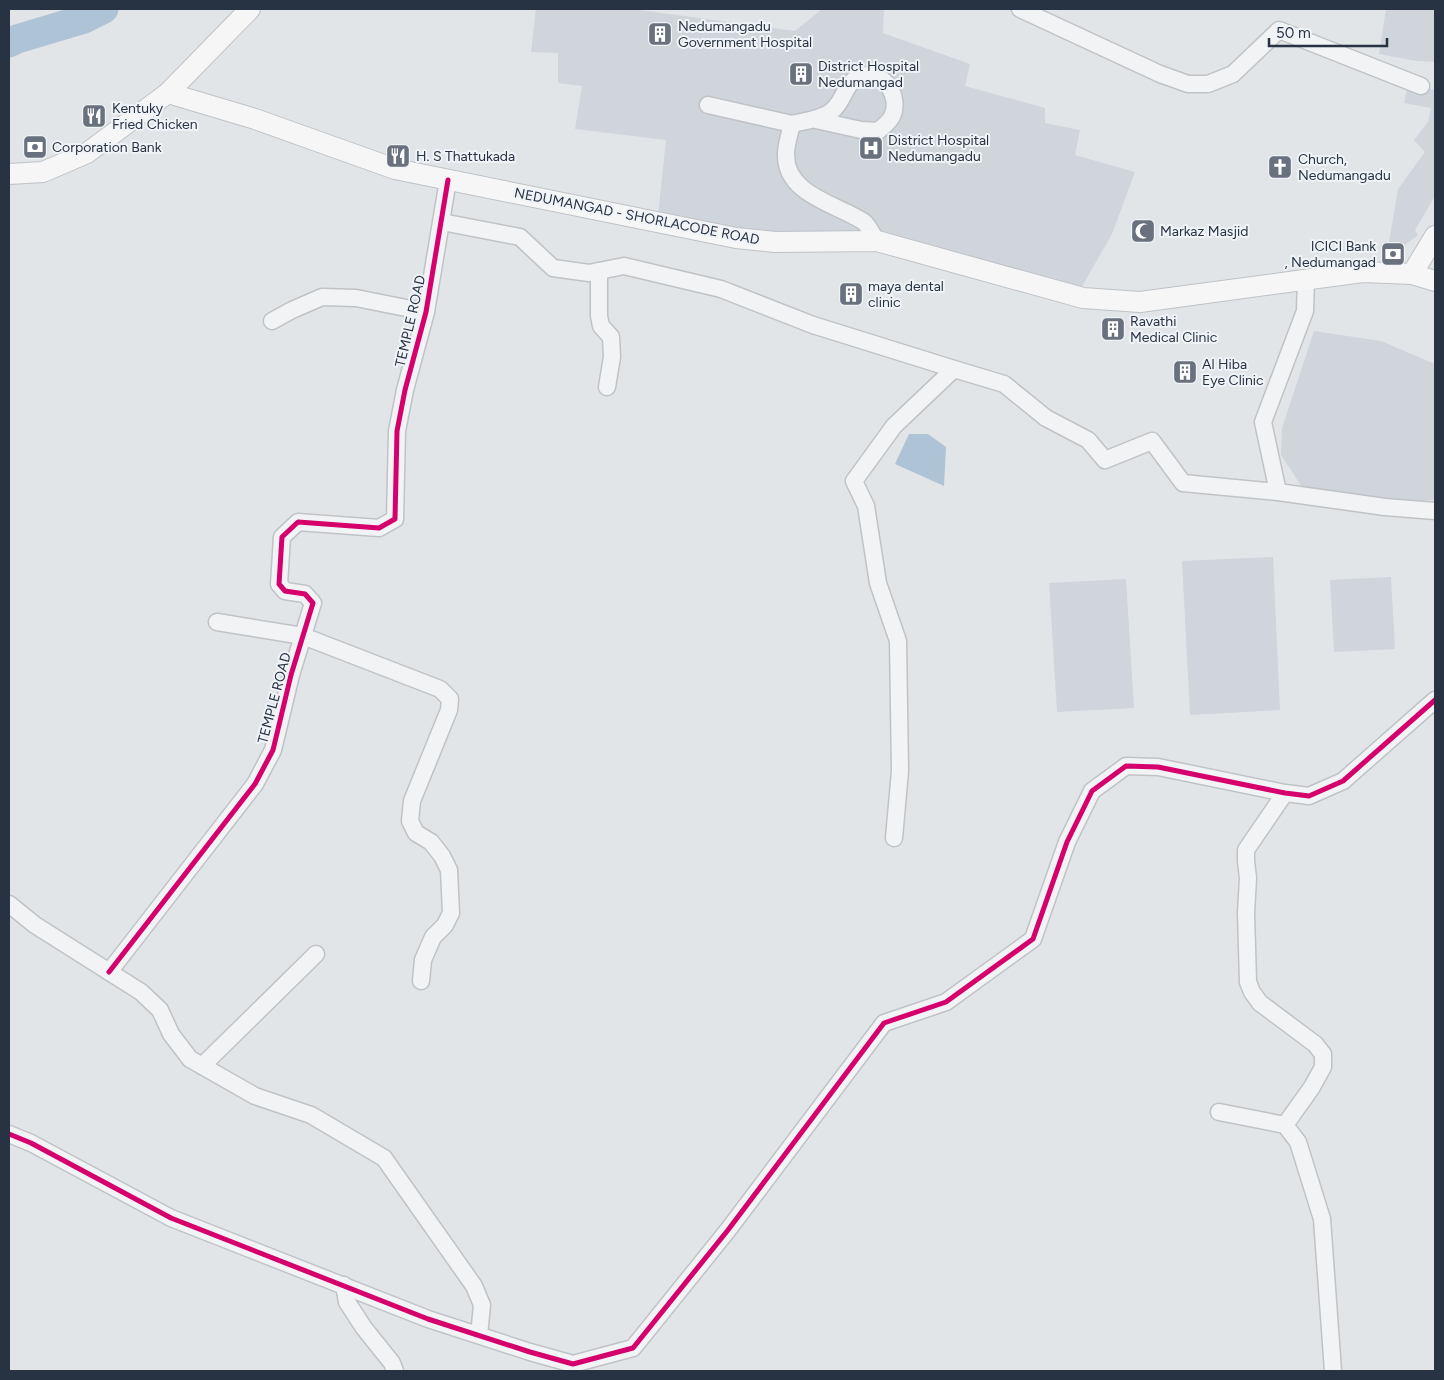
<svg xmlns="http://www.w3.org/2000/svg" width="1444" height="1380" font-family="Figtree,sans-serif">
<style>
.built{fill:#d0d4db}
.water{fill:#aec3d5}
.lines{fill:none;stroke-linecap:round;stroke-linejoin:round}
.river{stroke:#aec3d5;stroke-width:29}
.minor-casing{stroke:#c0c3c6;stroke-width:19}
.major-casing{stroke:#bec2c6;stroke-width:22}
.minor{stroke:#f2f3f4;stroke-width:16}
.major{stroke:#f6f6f7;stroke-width:20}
.cycleway-casing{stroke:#f0f3f7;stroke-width:8}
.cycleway{stroke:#d6006c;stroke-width:5}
.labels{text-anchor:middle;stroke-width:4;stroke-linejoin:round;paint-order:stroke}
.poi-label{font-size:14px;fill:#273243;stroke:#f0f3f7;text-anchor:start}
.street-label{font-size:14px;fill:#273243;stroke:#f0f3f7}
</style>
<rect width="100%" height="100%" fill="#e2e5e8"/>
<g class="built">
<polygon points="536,9 632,9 795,31 822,9 884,9 883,33 970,64 965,86 1045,108 1045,123 1080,130 1075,155 1135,172 1112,234 1080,290 991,267 772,236 658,216 666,140 575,129 582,86 558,83 558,53 531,52"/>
<polygon points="1386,9 1435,9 1435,62 1416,61 1379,54"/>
<polygon points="1408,84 1435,90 1435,196 1415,230 1418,235 1402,247 1389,242 1398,189 1425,152 1414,140 1428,122 1431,108 1404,103"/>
<polygon points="1314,331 1381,341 1435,364 1435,500 1403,501 1302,487 1281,455 1282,428"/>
<polygon points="1273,557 1280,710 1190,715 1182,561"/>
<polygon points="1391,577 1395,649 1334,652 1330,580"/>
<polygon points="1126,579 1134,708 1057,712 1049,583"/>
</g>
<polygon class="water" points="909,434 928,434 946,447 944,486 895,464"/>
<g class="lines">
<polyline class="river" points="9,43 17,39 84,19 104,9"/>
<defs>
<g id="minor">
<polyline points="1020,9 1160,74 1188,84 1208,84 1233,74 1279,30 1421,86"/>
<path d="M708,105l84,19c-2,9 -6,20 -6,30 -1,41 51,50 78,68 5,4 9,14 13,19"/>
<path d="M792,124c12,-3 26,-4 37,-11 17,-10 15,-38 39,-38 19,-1 31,23 25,39 -2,7 -10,13 -15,17l-17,-1 -45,-10"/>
<polyline points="442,222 520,237 553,268 589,273 624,266 721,289 813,325 954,369"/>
<polyline points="599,271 599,316 601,326 611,337 612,357 607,387"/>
<polyline points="1306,279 1305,311 1263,422 1278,492 1385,507 1435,511"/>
<polyline points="272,321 292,310 322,297 356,298 426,312"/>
<polyline points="217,622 303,636 440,689 450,699 449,710 412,801 410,821 416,833 431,842 442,856 449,870 451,913 445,925 433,937 423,960 421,981"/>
<polyline points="1285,793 1246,850 1246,861 1248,878 1246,913 1248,982 1252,992 1260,1003 1315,1044 1323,1054 1323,1067 1312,1087 1285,1125"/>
<polyline points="894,838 900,771 898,641 878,583 866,506 854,481 894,426 954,369 1004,384 1046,418 1088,440 1105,460 1152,441 1183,483 1278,492"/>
<polyline points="9,904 35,925 141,992 160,1010 171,1034 190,1059 255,1096 311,1115 384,1158 474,1286 482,1305 479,1335"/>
<polyline points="109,972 255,784 273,750 291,675 313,603 305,594 285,591 279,584 282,537 298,522 379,528 395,519 397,431 405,390 426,312 448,180"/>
<polyline points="202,1066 316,954"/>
<polyline points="1219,1112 1285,1125 1298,1142 1322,1219 1333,1371"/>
<polyline points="9,1134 31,1143 171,1218 428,1319 530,1352 573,1364 633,1348 728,1230 884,1023 946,1002 1033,939 1067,842 1092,791 1126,766 1158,767 1285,793 1309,796 1343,781 1435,700"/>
<polyline points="344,1285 347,1302 364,1328 392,1363 395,1371"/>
</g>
<g id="major">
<polyline points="168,93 255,119 395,169 736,238 775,242 877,241 1083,298 1140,302 1363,272 1412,274 1435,281"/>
<polyline points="9,174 43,172 87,153 168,93 250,9"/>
<polyline points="1412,274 1435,236"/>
</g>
</defs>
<use href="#minor" class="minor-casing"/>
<use href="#major" class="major-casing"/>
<use href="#minor" class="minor"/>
<use href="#major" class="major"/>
<defs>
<g id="cycleway">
<polyline points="109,972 255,784 273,750 291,675 313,603 305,594 285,591 279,584 282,537 298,522 379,528 395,519 397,431 405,390 426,312 448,180"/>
<polyline points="9,1134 31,1143 171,1218 428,1319 530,1352 573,1364 633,1348 728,1230 884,1023 946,1002 1033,939 1067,842 1092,791 1126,766 1158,767 1285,793 1309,796 1343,781 1435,700"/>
</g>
</defs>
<use href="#cycleway" class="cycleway-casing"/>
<use href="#cycleway" class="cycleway"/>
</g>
<defs>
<symbol id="building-square" viewBox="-11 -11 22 22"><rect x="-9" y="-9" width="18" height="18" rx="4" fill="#68717d" stroke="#f0f3f7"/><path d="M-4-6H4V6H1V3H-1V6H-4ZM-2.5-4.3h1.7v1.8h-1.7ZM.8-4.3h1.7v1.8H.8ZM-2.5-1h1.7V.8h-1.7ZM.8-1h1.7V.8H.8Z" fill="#fff"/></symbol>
<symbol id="restaurant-square" viewBox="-11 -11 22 22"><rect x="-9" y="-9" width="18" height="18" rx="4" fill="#68717d" stroke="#f0f3f7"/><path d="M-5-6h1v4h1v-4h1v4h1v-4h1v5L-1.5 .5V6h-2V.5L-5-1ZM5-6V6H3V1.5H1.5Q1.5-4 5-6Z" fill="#fff"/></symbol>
<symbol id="bank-square" viewBox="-11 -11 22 22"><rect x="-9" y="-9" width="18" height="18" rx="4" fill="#68717d" stroke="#f0f3f7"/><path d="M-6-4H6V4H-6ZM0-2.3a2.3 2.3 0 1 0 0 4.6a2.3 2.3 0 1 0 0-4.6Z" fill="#fff"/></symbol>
<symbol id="hospital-square" viewBox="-11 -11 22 22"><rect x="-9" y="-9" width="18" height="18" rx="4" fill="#68717d" stroke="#f0f3f7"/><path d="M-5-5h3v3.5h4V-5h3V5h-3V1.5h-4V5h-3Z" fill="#fff"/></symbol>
<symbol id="church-square" viewBox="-11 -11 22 22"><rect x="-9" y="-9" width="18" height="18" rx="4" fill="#68717d" stroke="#f0f3f7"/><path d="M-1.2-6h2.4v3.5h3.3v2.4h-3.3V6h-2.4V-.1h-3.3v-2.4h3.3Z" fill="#fff"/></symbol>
<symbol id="mosque-square" viewBox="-11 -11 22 22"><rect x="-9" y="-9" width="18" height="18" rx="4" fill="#68717d" stroke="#f0f3f7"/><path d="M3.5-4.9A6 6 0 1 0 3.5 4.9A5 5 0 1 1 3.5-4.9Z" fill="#fff"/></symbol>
</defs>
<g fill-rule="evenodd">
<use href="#building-square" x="646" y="20" width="28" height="28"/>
<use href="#building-square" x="787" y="60" width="28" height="28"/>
<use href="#restaurant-square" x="80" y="102" width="28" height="28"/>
<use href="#bank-square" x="21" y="133" width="28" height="28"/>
<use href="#hospital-square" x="857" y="134" width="28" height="28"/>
<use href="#restaurant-square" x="384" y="142" width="28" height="28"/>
<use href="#church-square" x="1266" y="153" width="28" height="28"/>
<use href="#mosque-square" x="1129" y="217" width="28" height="28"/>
<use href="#bank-square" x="1379" y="240" width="28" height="28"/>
<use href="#building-square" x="837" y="280" width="28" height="28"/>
<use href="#building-square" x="1099" y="315" width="28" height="28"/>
<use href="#building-square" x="1171" y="358" width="28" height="28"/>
</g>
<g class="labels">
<g class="poi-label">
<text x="678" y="31">Nedumangadu<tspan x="678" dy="16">Government Hospital</tspan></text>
<text x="818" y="71">District Hospital<tspan x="818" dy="16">Nedumangad</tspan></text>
<text x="112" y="113">Kentuky<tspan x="112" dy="16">Fried Chicken</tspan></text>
<text x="888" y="145">District Hospital<tspan x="888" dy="16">Nedumangadu</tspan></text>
<text x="52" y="152">Corporation Bank</text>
<text x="416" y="161">H. S Thattukada</text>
<text x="1298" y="164">Church,<tspan x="1298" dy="16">Nedumangadu</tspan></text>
<text x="1160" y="236">Markaz Masjid</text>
<text x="1376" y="251" text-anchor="end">ICICI Bank<tspan x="1376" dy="16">, Nedumangad</tspan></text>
<text x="868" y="291">maya dental<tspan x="868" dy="16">clinic</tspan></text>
<text x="1130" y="326">Ravathi<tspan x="1130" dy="16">Medical Clinic</tspan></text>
<text x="1202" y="369">Al Hiba<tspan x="1202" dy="16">Eye Clinic</tspan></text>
</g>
<g class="street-label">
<text transform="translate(637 216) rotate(11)" y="5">NEDUMANGAD - SHORLACODE ROAD</text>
<text transform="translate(410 321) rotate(-77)" y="5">TEMPLE ROAD</text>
<text transform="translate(274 698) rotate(-75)" y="5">TEMPLE ROAD</text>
</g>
</g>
<rect width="1444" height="1380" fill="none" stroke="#273243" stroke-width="20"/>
<path d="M1269 38v8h118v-8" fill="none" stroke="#273243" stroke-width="2.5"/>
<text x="1276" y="38" font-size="15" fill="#273243" stroke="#f0f3f7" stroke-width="4" paint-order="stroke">50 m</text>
</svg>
